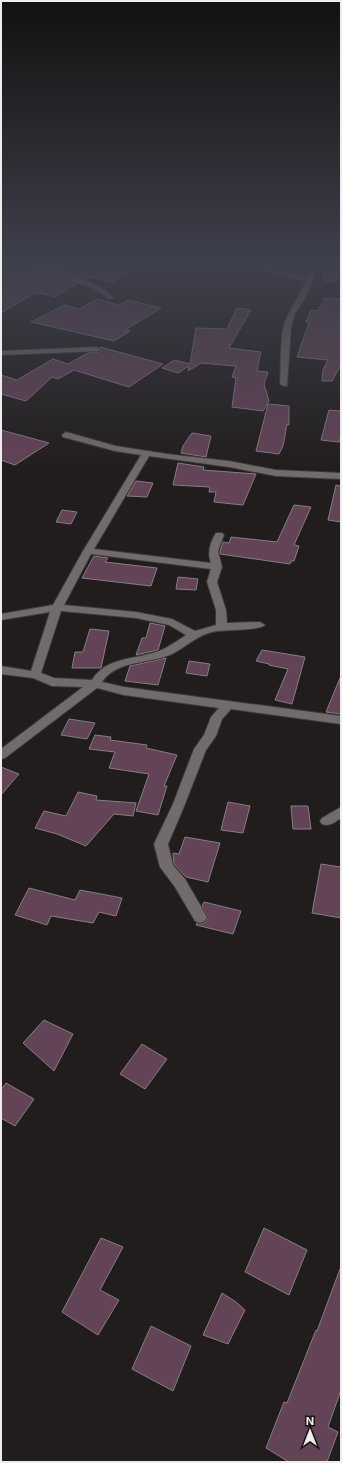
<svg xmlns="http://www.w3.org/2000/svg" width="342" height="1463" font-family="Inter,sans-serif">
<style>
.building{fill:#634356;stroke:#847f81}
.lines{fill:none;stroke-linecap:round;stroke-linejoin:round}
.minor-casing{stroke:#3d393a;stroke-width:2}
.minor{fill:#716b6b;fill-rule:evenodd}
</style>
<rect width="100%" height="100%" fill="#221d1d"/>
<g class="building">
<polygon points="1,266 26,266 76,284 55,297 36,292 1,313"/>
<polygon points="42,266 137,266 113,282 90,277 86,279 61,270"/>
<polygon points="326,266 341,266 336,282 324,281 324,275"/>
<polygon points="324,298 341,299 341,365 332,381 322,381 323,370 328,360 297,357 309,323 306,322 311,310 318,311"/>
<polygon points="97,299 119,305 128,300 161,308 125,330 130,331 114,341 31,322 64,305 80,309"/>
<polygon points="237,308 251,310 229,348 261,352 257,371 268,372 264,384 269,401 263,411 232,407 236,378 232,377 236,366 201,363 188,371 189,366 178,373 162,368 174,360 190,364 196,328 227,329"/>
<polygon points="100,347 163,364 129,387 74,370 58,379 52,377 26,401 1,394 1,375 17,380 53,359 68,364 88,353 99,352 101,350"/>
<polygon points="268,404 289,406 289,425 287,424 283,446 279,454 256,451"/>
<polygon points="329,410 341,411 341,436 339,442 321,440"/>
<polygon points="1,430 49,443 15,465 1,460"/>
<polygon points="192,433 211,436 206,457 181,453 183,446"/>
<polygon points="178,463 204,467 203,470 256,474 243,505 214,502 216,492 209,492 210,487 173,485"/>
<polygon points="136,481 153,483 147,497 127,496"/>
<polygon points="336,485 341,486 341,522 328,520"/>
<polygon points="294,505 311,507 294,545 299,546 294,561 291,561 290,564 220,554 220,551 223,542 229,543 231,537 277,542"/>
<polygon points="62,510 77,512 71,524 56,522"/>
<polygon points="94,556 108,558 105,562 157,568 151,586 82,578"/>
<polygon points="178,577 198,579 196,590 176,589"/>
<polygon points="150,623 165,626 158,650 136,655 142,638 146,638"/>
<polygon points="90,629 109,631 101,668 72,668 75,652 83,652"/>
<polygon points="262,650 305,657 292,704 275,700 288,669 269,665 269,664 256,661"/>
<polygon points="166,658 158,685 125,681 130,666"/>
<polygon points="189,661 210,664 207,676 186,673"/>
<polygon points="340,678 341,714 326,712"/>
<polygon points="69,719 95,723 87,739 61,735"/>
<polygon points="95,735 111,737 110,740 147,745 146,748 177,755 164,786 167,786 158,815 136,811 149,774 109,768 115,752 89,749"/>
<polygon points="1,767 19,774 1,795"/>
<polygon points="78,792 97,796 96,800 136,803 133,816 114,814 86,846 57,834 35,828 44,811 66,816"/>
<polygon points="228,802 250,806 243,833 221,830"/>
<polygon points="291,806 308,806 311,829 293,829"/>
<polygon points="185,837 220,843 208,882 186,877 174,864 173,853 179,854"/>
<polygon points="321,864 341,867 341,918 312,913"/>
<polygon points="29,888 75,900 80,890 122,898 116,916 99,912 93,923 51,916 47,925 15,915"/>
<polygon points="204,902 241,911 233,934 196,925 197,923 201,924 206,922 208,918 202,906"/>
<polygon points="44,1020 73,1034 54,1071 23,1043"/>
<polygon points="142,1044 167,1059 145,1089 120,1074"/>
<polygon points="6,1083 34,1099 15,1126 1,1118 1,1090"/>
<polygon points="264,1228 307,1250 289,1295 245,1272"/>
<polygon points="101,1238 123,1247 100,1290 119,1300 98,1335 62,1312"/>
<polygon points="340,1269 341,1269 341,1390 328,1427 338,1432 327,1462 289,1462 266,1448 284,1402 287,1403 316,1330 317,1331"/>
<polygon points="222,1293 236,1302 245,1310 228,1344 203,1335"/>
<polygon points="151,1326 191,1346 173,1391 132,1369"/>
</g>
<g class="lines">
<defs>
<g id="minor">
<path d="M27,266c22,0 72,16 87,32l-5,1 -16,-11z"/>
<path d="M242,266c23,0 43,6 65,11l3,-11h6l-3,14 -8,18 -10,16 -4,13 -4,59h-3l-4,-2c1,-15 0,-46 4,-59 5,-15 16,-29 22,-44z"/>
<polygon points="96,347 100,349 99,351 1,355 1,351"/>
<path d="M66,432l50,14 51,8 62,7 47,9 65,3v6l-65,-3 -47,-9 -80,-11 -55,93 117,14c-4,-11 -1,-20 5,-30h6l2,2 -6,16 4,16 -5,15 9,28 1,13 33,-1 5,3c-3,5 -39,5 -47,6 -19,2 -30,15 -46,23 -22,10 -56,6 -70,28l22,5 217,29v8l-110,-15 -9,10 -6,17 -10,14 -21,54 -17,40 5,21 12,14 22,38 -2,4 -5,2 -5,-2 -20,-34 -15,-20 -6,-23 19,-40 21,-55 10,-14 7,-18 8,-9 -95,-13 -27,-7 -92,70 -4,1v-10l82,-62 -31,-1 -19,-8 -32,-4v-8l30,5 19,-59 -49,8v-6l52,-9 30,-54 58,-96 -26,-4 -52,-14 -1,-2zM91,554l120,15 -4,13 9,28v15l-21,6 -23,-12 -36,-7 -72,-7zM61,611l75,7 33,7 17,10c-9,6 -17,12 -27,16 -24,9 -52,5 -67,29l-38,-2 -13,-5z"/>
<path d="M341,807v11c-6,4 -11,9 -19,6l-2,-3 2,-3z"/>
</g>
</defs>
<use href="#minor" class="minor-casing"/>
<use href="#minor" class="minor"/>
</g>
<linearGradient id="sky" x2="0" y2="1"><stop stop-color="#131010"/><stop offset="0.56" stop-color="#3e404c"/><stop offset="1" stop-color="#3e404c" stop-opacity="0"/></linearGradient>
<rect width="342" height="471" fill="url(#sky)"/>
<rect width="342" height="1463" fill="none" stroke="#efecec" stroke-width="4"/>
<g transform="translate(310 1431)" stroke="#181414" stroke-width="3" paint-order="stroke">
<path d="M0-3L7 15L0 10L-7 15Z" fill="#efecec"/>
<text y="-6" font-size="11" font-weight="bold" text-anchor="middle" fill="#efecec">N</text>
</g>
</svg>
